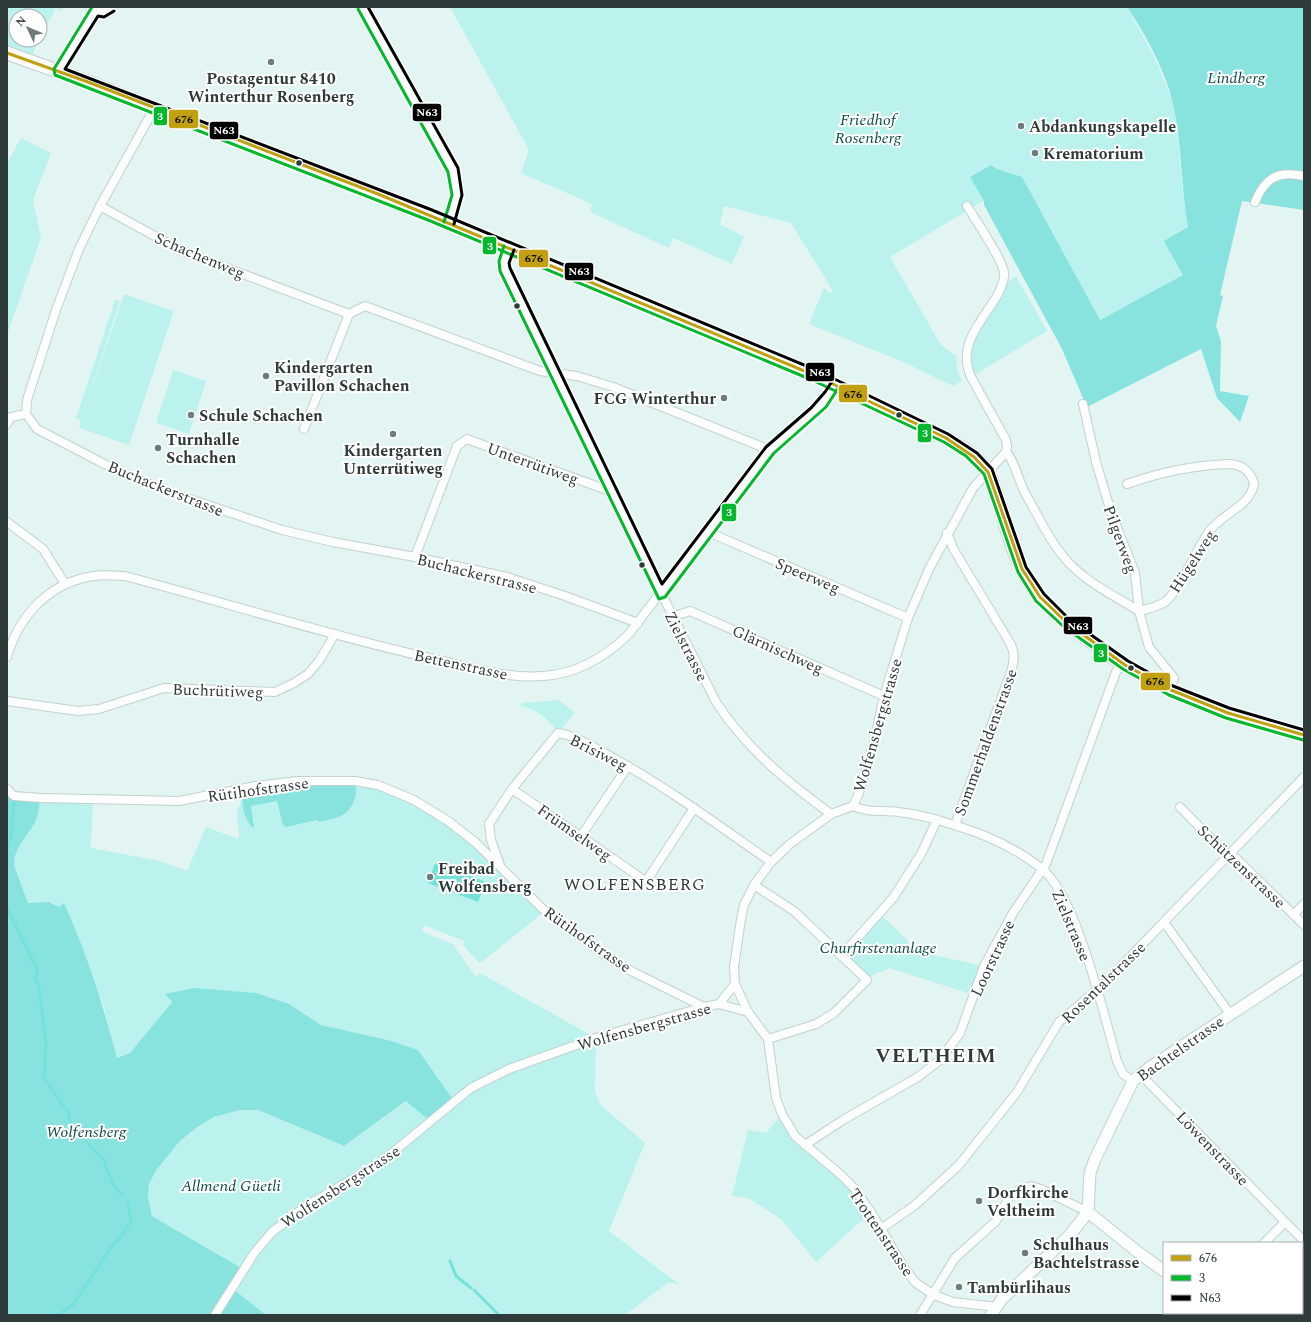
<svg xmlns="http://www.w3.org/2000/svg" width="1311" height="1322" font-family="Spectral,serif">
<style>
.green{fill:#bcf2ee}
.forest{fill:#88e3de}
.water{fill:#74e1da}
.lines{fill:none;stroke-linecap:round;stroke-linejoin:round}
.stream{stroke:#74e1da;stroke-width:3}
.minor-casing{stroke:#c2d0cf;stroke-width:10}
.tertiary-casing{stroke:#c2d0cf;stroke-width:13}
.secondary-casing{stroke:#c2d0cf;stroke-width:14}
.primary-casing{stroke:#c2d0cf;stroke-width:15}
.minor{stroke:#fbfefd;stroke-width:8}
.tertiary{stroke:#fbfefd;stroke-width:11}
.secondary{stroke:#fbfefd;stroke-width:12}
.primary{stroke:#fbfefd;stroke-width:13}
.bus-1-casing{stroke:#fff;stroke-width:6}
.bus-2-casing{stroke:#fff;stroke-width:6}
.bus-3-casing{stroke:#fff;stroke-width:6}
.bus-1{stroke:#c1a011;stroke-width:3}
.bus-2{stroke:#02b82d;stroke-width:3}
.bus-3{stroke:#000;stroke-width:3}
.poi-dot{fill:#6e7c7b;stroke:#fff;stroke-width:1.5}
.bus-dot{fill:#2f3b3a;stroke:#fff;stroke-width:1.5}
.labels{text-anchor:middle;stroke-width:4;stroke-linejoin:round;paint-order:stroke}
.park-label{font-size:16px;font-style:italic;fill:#0b4c49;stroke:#fff}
.poi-label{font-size:16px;font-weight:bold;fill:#2f3b3a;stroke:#fff;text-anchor:start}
.street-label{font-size:16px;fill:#2f3b3a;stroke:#fff}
.neighbourhood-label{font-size:17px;letter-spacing:1px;fill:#2f3b3a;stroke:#fff}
.district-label{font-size:20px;font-weight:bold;letter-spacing:1px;fill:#2f3b3a;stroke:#fff}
.line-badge{stroke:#fff;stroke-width:1.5}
.badge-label{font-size:11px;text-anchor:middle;font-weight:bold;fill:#fff}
.pale-badge-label{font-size:11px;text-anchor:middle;font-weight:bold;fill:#111}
</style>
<rect width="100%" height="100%" fill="#e3f5f3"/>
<g class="green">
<polygon points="7,7 62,7 62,11 56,8 40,37 40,16 16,16 16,40 38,40 30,61 7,53"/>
<polygon points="450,7 1127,7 1154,56 1172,100 1176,122 1184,203 1200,291 1099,356 1007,187 890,257 941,345 956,356 957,370 962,381 953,386 901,361 809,324 824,288 830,293 833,291 791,223 724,206 720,224 744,237 732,264 673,238 669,248 590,212 592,204 521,173 529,150"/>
<polygon points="21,138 51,153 33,200 41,238 7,335 7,163"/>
<polygon points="1016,276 1047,331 974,375 970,356 973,341 1009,281"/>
<polygon points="124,294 174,311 129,445 79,428 81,420 76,418 115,300 120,301 84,411"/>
<polygon points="173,370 206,381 189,434 156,423"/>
<path d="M559,700l16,13 -17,20c-8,-13 -23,-25 -38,-27l2,-3z"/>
<path d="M378,785l70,36 97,90 -63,51 -3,1 -16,-18 1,-4 -40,-16 -2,4 3,4 28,11 23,33 4,-4 116,65 -1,54 6,13 44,38 -36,88 71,54 -11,-3 -44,33h-359l-34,-27 11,-19 -91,-53 -4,-19 1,-13 8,-15 23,-28 16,-13 18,-11 26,-7h18l86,36 63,-45 -19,-61 -67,-15 -32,-21 -124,-10 7,8 -42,51 -13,5 -13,-50 -40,-105 -5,4 -10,-5 -21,1 -13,-35c-4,-19 14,-32 21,-48 3,-7 3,-15 5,-22l52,1 -2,49 69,13 27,10 19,-44 33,12 -2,-27 9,-24z"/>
<polygon points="881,915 910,943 905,945 894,962 906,948 911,946 918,952 984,966 974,995 889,968 882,972 878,972 867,980 842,955"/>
<polygon points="782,1114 795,1136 841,1175 871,1212 816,1262 782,1220 748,1198 732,1196 748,1130 766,1133"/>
</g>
<g class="forest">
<path d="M1127,7h177v203l-62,-9 -22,94 3,1 -7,30 5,15 -1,50 29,5 -9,26 -23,-24 -16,-49 -114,58 -26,-60 -77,-142v-4l-14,-24 21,-12 6,4 25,8 78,143 83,-45 -19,-34 24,-14c-7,-39 -6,-79 -14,-118 -6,-34 -28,-74 -47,-102z"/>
<path d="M355,781c4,12 -2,29 -14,35 -7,3 -15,4 -22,6l-2,-2 -31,7 -3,-2 -6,-24 -26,5 3,23c-11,-11 -15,-27 -8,-41z"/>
<path d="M7,789l7,7 27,2c-2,7 -2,15 -5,22 -7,16 -25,29 -21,48l13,35 21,-1 10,5 5,-4c23,51 39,101 53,155l13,-5 42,-51 -7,-8 29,-6 62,5 33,11 32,21 67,15 30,10 36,51 -23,21 -25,-21 -62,45 -86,-36h-18l-26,7 -18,11 -16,13 -23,28 -8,15 -1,13 4,19 91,53 -11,19 34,27h-259z"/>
</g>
<polygon class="water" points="435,863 486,882 478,902 428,883"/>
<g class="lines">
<g class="stream">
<polyline points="7,848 11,838 14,802"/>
<path d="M7,908l31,63 -3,7 4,10 7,55 -2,35 25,36c0,2 0,4 1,6 1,4 30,37 34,39l2,9 8,18 9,10"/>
<polyline points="450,1261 456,1276 471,1288"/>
<polyline points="474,1290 499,1315"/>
<polyline points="58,1315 74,1304 113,1244 117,1242 131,1221 128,1202"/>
</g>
<defs>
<g id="minor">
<path d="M90,7c7,6 14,6 22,0"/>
<polyline points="58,71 95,11"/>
<polyline points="154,109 100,206 79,249 56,310 27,400 26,414 37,429 114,469 169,492 282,530 333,542 415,557 507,577 565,596 638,623"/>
<path d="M1255,202c10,-24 23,-32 49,-26"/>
<polyline points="100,206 182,251 349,314 365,306 540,371 577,376 613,387 770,450"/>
<path d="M509,248l-5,14 1,7 105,222 106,211c30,46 71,80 115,112"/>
<polyline points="1083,404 1096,462 1111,512 1135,573 1139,611 1149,647 1174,678 1170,689"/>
<polyline points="7,424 11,417 26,414"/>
<polyline points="304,429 349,314"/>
<path d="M1006,452c8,7 13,30 19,41 14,24 26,52 46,72 19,19 45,32 68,46 9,-2 18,-4 26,-9 17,-14 31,-54 46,-73 14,-17 40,-23 43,-46 -4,-12 -11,-18 -24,-19 -36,1 -69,8 -103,20"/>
<polyline points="7,522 43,549 65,584"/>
<polyline points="708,532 908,618"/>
<path d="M947,533l7,17 56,93c5,9 4,16 2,26l-57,156"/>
<polyline points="415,557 457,446 467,439 610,491"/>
<polyline points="672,617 690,611 884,696"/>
<path d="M7,657c12,-42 43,-75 87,-81 10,-2 21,0 31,0 102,27 202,59 305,82 36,8 75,21 113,18 33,-2 62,-19 85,-41l142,-185c20,-22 53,-38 65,-65"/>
<polyline points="7,701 78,711 99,709 164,688 275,692 294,683 308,674 319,661 335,634"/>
<polyline points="7,789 14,796 41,798 179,801 256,786 297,781 355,781 378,785 414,800 448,821 475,842 545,911 606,956 633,972 704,1007"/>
<polyline points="512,789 644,880 647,880 694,808"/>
<path d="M853,806c14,7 30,4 45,6 19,2 38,7 56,13 30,9 63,24 87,43 36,28 63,148 76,193l6,13 10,7"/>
<polyline points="1180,807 1221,849 1237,859 1304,925"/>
<polyline points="581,836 628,766"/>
<path d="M500,865l-9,-25 -2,-16 23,-35 46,-56c18,3 33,13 50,22 57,31 110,70 163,107"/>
<polyline points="754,885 794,911 867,980 834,1013 816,1024 768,1039"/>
<polyline points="1294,914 1304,904"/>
<polyline points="1164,922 1230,1014"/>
<polyline points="842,955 893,898 921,854 937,820"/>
<polyline points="735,984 748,1012"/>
<polyline points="719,1004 748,1012 768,1039 776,1098 782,1114 795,1136 841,1175 854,1188 871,1212 905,1269 916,1283 934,1295 953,1302 997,1307"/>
<polyline points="1141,1075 1304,1241"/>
<polyline points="805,1145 843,1120 918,1077 940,1060 960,1033 984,966 1013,913 1046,864 1116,672 1122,663"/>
<polyline points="882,1228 914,1206 959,1165 1017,1092 1059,1022 1104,984 1304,777"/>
<polyline points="1264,1243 1285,1222"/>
<path d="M215,1315l40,-63 17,-20 33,-25 75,-44 91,-75 38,-19 87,-31 108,-31 15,-3 16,-20 -1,-17 7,-48 3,-14 10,-20 17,-23 19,-18 41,-30 22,-8 6,-13 15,-51 10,-46 24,-78 21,-49 44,-81 33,-36 1,-5 -1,-7 -35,-63c-15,-33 12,-56 27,-83 3,-6 7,-14 6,-21 -1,-13 -29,-54 -37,-67"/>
<polyline points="920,1315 955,1258 996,1221 1010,1196 1018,1191 1031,1186 1041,1189 1088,1212"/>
</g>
<g id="tertiary">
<polyline points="1088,1212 1139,1253 1164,1271"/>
<polyline points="1268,1313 1275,1315"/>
<polyline points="991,1315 1002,1299 1069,1236 1088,1212 1090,1173 1095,1159 1133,1081 1149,1068 1304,966"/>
</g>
<polyline id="secondary" points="362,7 453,170 457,195 449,223"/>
<path id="primary" d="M7,53l81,29 88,35 202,77 436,181 132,63c16,9 31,18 42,34 16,35 20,77 41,110 14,22 33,38 53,53 37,29 78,52 121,69 32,13 67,21 101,31"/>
</defs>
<use href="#minor" class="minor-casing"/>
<use href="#tertiary" class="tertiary-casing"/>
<use href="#secondary" class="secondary-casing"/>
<use href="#primary" class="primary-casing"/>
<use href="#minor" class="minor"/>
<use href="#tertiary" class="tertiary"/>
<use href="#secondary" class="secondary"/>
<use href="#primary" class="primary"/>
<defs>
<polyline id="bus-1" points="7,53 88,82 378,194 814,375 946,438 974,457 988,472 1022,569 1040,597 1067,623 1125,665 1171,690 1228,713 1304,735"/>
<g id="bus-2">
<polyline points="92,7 54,69 55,75 428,220 812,380 944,442 966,456 984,474 1018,572 1036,601 1064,627 1123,669 1169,695 1226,718 1303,740"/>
<polyline points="358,9 448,172 452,195 444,222"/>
<polyline points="504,246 499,261 500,271 659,599 665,597 774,453 826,407 839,387"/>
</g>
<g id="bus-3">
<polyline points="368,7 458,168 462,195 454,224"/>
<polyline points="114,11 104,17 98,16 65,69 432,210 816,370 948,434 977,453 992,469 1026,567 1044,594 1070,620 1128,661 1173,686 1229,708 1304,730"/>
<polyline points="514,250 509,263 510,268 662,584 766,447 811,408 825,392 831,383"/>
</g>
</defs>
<use href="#bus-1" class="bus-1-casing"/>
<use href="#bus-2" class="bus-2-casing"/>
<use href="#bus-3" class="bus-3-casing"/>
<use href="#bus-1" class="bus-1"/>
<use href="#bus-2" class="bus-2"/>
<use href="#bus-3" class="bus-3"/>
</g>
<g class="poi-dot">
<circle cx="271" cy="62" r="4"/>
<circle cx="1021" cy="126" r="4"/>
<circle cx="1035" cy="153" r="4"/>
<circle cx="266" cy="376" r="4"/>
<circle cx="724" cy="398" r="4"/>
<circle cx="191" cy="415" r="4"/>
<circle cx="393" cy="434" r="4"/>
<circle cx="158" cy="448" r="4"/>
<circle cx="430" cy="877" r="4"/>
<circle cx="979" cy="1201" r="4"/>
<circle cx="1025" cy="1253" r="4"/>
<circle cx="959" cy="1287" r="4"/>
</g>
<g class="bus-dot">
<circle cx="299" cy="163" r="3.5"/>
<circle cx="517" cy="306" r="3.5"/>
<circle cx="899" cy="415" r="3.5"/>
<circle cx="642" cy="565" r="3.5"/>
<circle cx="1131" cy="668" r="3.5"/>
</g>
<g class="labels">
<g class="park-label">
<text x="1236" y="83">Lindberg</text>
<text x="868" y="125">Friedhof<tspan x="868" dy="18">Rosenberg</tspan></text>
<text x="878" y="953">Churfirstenanlage</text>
<text x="86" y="1137">Wolfensberg</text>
<text x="231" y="1191">Allmend Güetli</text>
</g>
<g class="poi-label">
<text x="271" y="84" text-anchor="middle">Postagentur 8410<tspan x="271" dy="18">Winterthur Rosenberg</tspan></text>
<text x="1029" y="132">Abdankungskapelle</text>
<text x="1043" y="159">Krematorium</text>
<text x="274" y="373">Kindergarten<tspan x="274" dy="18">Pavillon Schachen</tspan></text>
<text x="716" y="404" text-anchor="end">FCG Winterthur</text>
<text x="199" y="421">Schule Schachen</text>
<text x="166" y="445">Turnhalle<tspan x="166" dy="18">Schachen</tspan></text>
<text x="393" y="456" text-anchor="middle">Kindergarten<tspan x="393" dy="18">Unterrütiweg</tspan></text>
<text x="438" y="874">Freibad<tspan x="438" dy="18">Wolfensberg</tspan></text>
<text x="987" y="1198">Dorfkirche<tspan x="987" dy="18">Veltheim</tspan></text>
<text x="1033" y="1250">Schulhaus<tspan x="1033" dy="18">Bachtelstrasse</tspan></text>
<text x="967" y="1293">Tambürlihaus</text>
</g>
<g class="street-label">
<text transform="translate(200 255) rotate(23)" y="6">Schachenweg</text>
<text transform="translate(533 463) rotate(20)" y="6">Unterrütiweg</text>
<text transform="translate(166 488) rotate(22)" y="6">Buchackerstrasse</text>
<text transform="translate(1121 539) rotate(70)" y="6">Pilgerweg</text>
<text transform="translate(1192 561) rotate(-57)" y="6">Hügelweg</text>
<text transform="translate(477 573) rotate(14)" y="6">Buchackerstrasse</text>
<text transform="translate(808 575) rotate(23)" y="6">Speerweg</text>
<text transform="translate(687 646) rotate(63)" y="6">Zielstrasse</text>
<text transform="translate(778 649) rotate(24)" y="6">Glärnischweg</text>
<text transform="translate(461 664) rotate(12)" y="6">Bettenstrasse</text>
<text transform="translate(218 690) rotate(2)" y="6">Buchrütiweg</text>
<text transform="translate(877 725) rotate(-74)" y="6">Wolfensbergstrasse</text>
<text transform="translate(985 742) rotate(-70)" y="6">Sommerhaldenstrasse</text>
<text transform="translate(599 752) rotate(27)" y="6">Brisiweg</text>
<text transform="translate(258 789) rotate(-8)" y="6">Rütihofstrasse</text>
<text transform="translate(575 832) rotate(35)" y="6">Frümselweg</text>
<text transform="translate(1242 866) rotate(43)" y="6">Schützenstrasse</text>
<text transform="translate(1072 925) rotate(67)" y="6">Zielstrasse</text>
<text transform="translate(588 939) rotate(35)" y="6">Rütihofstrasse</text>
<text transform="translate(992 958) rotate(-65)" y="6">Loorstrasse</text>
<text transform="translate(1103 982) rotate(-44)" y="6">Rosentalstrasse</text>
<text transform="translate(644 1026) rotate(-16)" y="6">Wolfensbergstrasse</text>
<text transform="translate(1180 1048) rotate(-35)" y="6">Bachtelstrasse</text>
<text transform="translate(1213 1148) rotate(46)" y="6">Löwenstrasse</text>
<text transform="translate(340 1186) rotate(-33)" y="6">Wolfensbergstrasse</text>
<text transform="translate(882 1232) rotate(56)" y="6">Trottenstrasse</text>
</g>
<g class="neighbourhood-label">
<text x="635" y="890">WOLFENSBERG</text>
</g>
<g class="district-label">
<text x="936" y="1062">VELTHEIM</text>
</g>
</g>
<g class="line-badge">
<rect x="412" y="103" width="30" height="19" rx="4" fill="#000"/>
<rect x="153" y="106" width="15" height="20" rx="4" fill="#02b82d"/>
<rect x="168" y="109" width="31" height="20" rx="4" fill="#c1a011"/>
<rect x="209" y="121" width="30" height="19" rx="4" fill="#000"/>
<rect x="482" y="236" width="15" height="19" rx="4" fill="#02b82d"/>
<rect x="518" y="249" width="31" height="19" rx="4" fill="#c1a011"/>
<rect x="564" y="262" width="30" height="19" rx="4" fill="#000"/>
<rect x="805" y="362" width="30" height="20" rx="4" fill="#000"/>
<rect x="838" y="384" width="30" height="19" rx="4" fill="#c1a011"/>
<rect x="917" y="423" width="15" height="20" rx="4" fill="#02b82d"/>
<rect x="721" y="503" width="16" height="19" rx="4" fill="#02b82d"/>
<rect x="1063" y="616" width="30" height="19" rx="4" fill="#000"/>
<rect x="1093" y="643" width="15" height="20" rx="4" fill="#02b82d"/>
<rect x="1140" y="672" width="31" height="19" rx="4" fill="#c1a011"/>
</g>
<g class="badge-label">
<text x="427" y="116">N63</text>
<text x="160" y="120">3</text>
<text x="224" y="134">N63</text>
<text x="490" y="250">3</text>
<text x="579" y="275">N63</text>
<text x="820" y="376">N63</text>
<text x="925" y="437">3</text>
<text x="729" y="516">3</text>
<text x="1078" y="630">N63</text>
<text x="1101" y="657">3</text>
</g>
<g class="pale-badge-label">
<text x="184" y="123">676</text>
<text x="534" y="262">676</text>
<text x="853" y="398">676</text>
<text x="1155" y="685">676</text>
</g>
<rect width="1311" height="1322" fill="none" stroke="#2f3b3a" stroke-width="16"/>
<rect x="1163" y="1242" width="140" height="72" fill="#ffffff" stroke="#acb1b0"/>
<rect x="1171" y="1255" width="20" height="6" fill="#c1a011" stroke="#acb1b0"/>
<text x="1199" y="1262" font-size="12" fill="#2f3b3a">676</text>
<rect x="1171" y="1275" width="20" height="6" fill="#02b82d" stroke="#acb1b0"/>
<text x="1199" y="1282" font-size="12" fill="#2f3b3a">3</text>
<rect x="1171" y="1295" width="20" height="6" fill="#000000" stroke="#acb1b0"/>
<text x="1199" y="1302" font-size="12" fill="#2f3b3a">N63</text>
<g transform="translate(28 28) rotate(314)"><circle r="19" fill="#ffffff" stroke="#acb1b0"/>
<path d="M0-3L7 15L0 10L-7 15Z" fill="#6e7c7b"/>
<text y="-6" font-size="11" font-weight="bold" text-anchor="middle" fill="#2f3b3a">N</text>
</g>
</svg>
